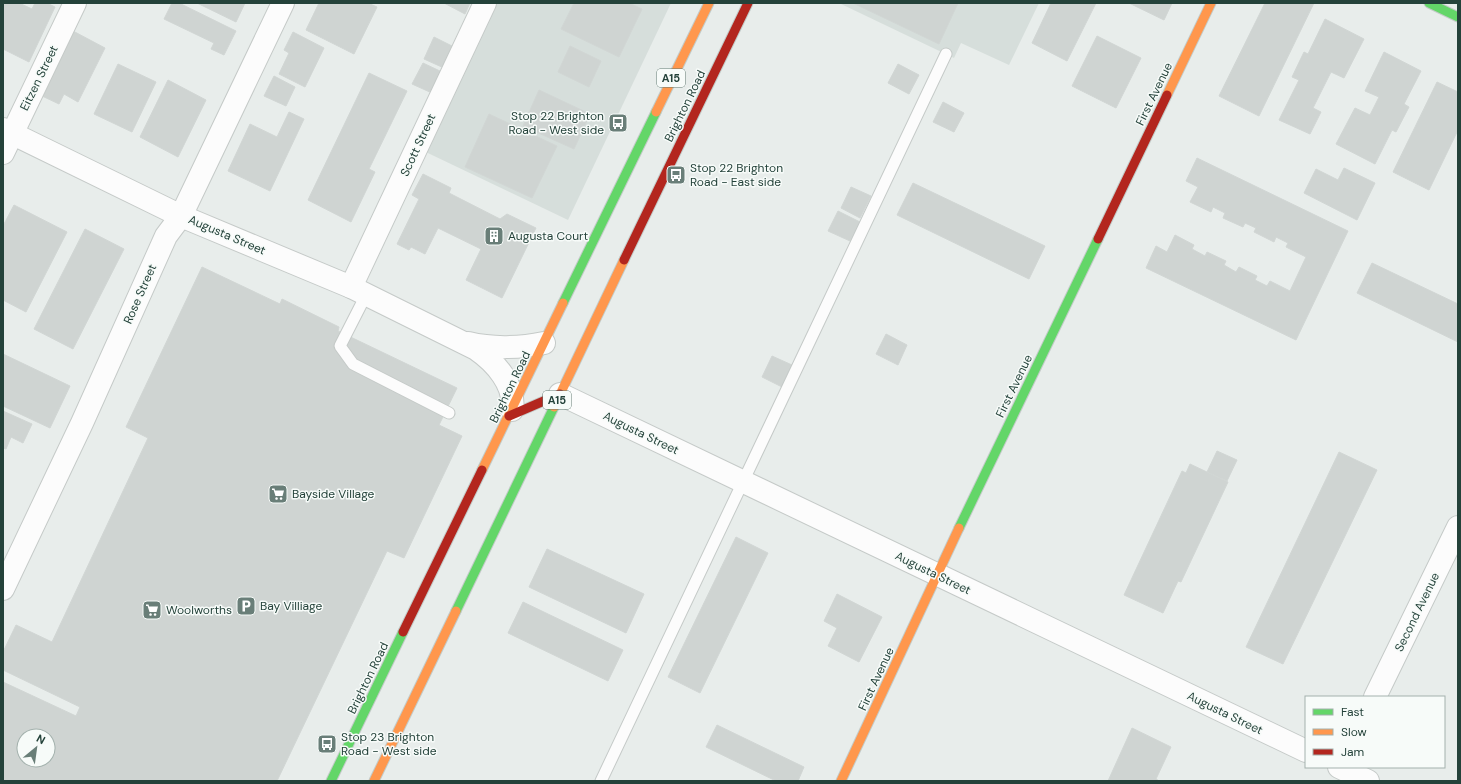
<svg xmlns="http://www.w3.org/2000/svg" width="1461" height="784" font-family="'DM Sans',sans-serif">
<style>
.built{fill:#d6dedb}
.building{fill:#cfd4d2;stroke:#d1d6d4;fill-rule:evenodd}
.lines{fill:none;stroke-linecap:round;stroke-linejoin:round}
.lane-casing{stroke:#c5cac8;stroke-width:13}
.street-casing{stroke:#c5cac8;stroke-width:24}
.fast-casing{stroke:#c3cbc8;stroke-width:11}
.slow-casing{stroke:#c3cbc8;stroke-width:11}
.jam-casing{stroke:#c3cbc8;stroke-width:11}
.lane{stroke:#fcfcfc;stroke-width:11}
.street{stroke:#fcfcfc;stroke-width:22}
.fast{stroke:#63d668;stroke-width:9}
.slow{stroke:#ff974d;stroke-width:9}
.jam{stroke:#b3261e;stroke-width:9}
.labels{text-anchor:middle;stroke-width:3;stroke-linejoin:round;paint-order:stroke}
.shield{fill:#f7fbf9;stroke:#637a73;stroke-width:1}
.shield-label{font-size:11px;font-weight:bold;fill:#24423a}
.street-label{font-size:12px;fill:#24423a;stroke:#f7fbf9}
.poi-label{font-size:12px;fill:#24423a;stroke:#f7fbf9;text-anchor:start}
</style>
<rect width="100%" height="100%" fill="#e8edeb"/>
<g class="built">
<polygon points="476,3 671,3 568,220 409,144"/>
<polygon points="839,3 1039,3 1009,65 961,43 954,58"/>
</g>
<g class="building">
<polygon points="5,3 19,3 32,9 35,3 47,3 55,7 29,62 3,49 3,7"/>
<polygon points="172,3 179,3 236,31 224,55 211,49 214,43 164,19"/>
<polygon points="197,3 245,3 236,22"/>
<polygon points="319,3 368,3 377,7 354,54 306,30"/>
<polygon points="444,3 470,3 465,14"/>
<polygon points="574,3 629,3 642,9 619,57 561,29"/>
<polygon points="853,3 958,3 939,44"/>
<polygon points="1051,3 1096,3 1067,61 1032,43"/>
<polygon points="1129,3 1172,3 1164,20"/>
<polygon points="1265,3 1314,3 1259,116 1219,96"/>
<polygon points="1325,19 1364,39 1344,78 1331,72 1313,108 1321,112 1310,134 1279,120 1299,80 1292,77 1304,52 1308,54"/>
<polygon points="73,31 105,48 78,102 64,94 59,104 40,95"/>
<polygon points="293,32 324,48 305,87 279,74 289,53 284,50"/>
<polygon points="1097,36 1141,58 1116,108 1072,86"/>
<polygon points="434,37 454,47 444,68 424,59"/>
<polygon points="570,46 601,61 589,87 558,72"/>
<polygon points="1384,52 1421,71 1404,104 1409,107 1396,132 1392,130 1375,164 1336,144 1355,108 1370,115 1379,97 1365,91"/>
<polygon points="423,63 442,72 432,93 412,84"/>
<polygon points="118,64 156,82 132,132 94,114"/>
<polygon points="898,64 919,75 909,94 888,83"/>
<polygon points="369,73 407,91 369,169 375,172 351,222 308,200"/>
<polygon points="274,76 295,87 286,106 264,96"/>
<polygon points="168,80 206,100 178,157 140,137"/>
<polygon points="1437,82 1458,92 1458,130 1429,190 1393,172"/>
<polygon points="539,90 590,114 574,149 523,126"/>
<polygon points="943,102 964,113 954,132 933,122"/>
<polygon points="289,112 304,119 270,191 228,171 250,124 277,137"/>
<polygon points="489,114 557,146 532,198 465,167"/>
<polygon points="1197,158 1348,231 1296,340 1146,268 1156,246 1167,252 1175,235 1194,245 1192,249 1205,256 1207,252 1226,261 1224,265 1236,272 1239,267 1257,276 1255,280 1267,286 1270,281 1290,291 1306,257 1286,247 1288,243 1276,237 1274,242 1254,232 1256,228 1245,223 1243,227 1223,218 1225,213 1213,207 1211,212 1190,202 1198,187 1186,181"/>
<polygon points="1344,168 1375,183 1357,220 1304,193 1316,169 1338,180"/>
<polygon points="423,174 451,188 449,193 500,219 507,214 536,228 502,298 466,280 481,249 438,228 425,254 411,247 409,250 397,244 419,199 412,195"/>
<polygon points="913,183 1045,246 1029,279 897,215"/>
<polygon points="851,187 871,196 860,218 841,208"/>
<polygon points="14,205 67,232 26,312 3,300 3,226"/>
<polygon points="838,211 860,222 850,241 828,231"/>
<polygon points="85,229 124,249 73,349 34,329"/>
<polygon points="1372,263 1458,304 1458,342 1357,293"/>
<path d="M202,267l78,37 2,-5 57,28 -1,4 119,57 -18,37 23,11 -58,122 -17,-7 -110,230h-274v-99l73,34 4,-9 -77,-37v-18l13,-27 36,17 96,-204 -22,-11zM24,736h24v24h-24z"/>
<polygon points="886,334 907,345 898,365 876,354"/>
<polygon points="3,354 70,386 50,428 3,406"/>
<polygon points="772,356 792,365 782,387 762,377"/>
<polygon points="3,411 32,424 23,443 11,437 6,449 3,448"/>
<polygon points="1217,451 1237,460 1227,481 1207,472"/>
<polygon points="1339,452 1377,470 1283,664 1246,647"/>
<polygon points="1190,464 1228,482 1181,582 1178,581 1163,613 1124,595 1182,471 1186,473"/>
<polygon points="736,537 768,553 700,693 668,677"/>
<polygon points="547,549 644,594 626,633 529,587"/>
<polygon points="837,594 882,617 859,662 828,646 837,628 824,621"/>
<polygon points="523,602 623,650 608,681 508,633"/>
<polygon points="717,725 804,767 798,781 776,781 706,747"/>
<polygon points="1132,728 1171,747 1156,779 1159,781 1108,781"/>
</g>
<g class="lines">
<defs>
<g id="lane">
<polyline points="366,295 340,346 353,364 449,413"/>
<polyline points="601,781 946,54"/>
</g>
<g id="street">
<path d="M3,129l178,87 170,71 125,62c19,13 40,36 36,61"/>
<polyline points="3,153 75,3"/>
<polyline points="351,287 485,3"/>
<path d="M468,343c24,6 53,5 76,0"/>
<polyline points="560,394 1306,751"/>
<polyline points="3,589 82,423 166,236 181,216 283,3"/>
<polyline points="1375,697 1458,527"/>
<polyline points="1339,767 1368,781"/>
</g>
<g id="fast">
<polyline points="1429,3 1458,17"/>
<polyline points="563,303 656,112"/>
<polyline points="959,528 1098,239"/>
<polyline points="456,611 554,407"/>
<polyline points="331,781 403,632"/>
</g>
<g id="slow">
<polyline points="1167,95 1211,3"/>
<polyline points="656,112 709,3"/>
<polyline points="554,407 624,260"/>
<polyline points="482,470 563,303"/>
<polyline points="374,781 456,611"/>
<polyline points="841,781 959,528"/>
</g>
<g id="jam">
<polyline points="1098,239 1167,95"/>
<polyline points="624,260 748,3"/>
<polyline points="509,416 560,394"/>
<polyline points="403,632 482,470"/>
</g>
</defs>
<use href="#lane" class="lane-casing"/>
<use href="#street" class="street-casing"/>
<use href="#fast" class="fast-casing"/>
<use href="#slow" class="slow-casing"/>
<use href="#jam" class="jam-casing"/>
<use href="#lane" class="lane"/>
<use href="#street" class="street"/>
<use href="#fast" class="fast"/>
<use href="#slow" class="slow"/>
<use href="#jam" class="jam"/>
</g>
<defs>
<symbol id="bus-square" viewBox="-11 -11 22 22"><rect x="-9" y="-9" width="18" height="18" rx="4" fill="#697e78" stroke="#f7fbf9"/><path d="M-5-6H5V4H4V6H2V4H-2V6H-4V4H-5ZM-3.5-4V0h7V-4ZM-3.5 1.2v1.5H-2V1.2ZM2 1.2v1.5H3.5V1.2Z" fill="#fff"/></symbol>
<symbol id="building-square" viewBox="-11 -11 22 22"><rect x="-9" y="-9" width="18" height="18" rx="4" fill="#697e78" stroke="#f7fbf9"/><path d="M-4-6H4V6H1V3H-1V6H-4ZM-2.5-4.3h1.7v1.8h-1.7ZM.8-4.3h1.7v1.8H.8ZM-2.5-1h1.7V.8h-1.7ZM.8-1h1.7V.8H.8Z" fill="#fff"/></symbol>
<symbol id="supermarket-square" viewBox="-11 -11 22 22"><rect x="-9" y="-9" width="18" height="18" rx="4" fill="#697e78" stroke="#f7fbf9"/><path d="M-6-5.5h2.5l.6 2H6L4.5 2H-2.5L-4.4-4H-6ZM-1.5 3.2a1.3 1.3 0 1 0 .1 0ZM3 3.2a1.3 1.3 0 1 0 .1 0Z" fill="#fff"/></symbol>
<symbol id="parking-square" viewBox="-11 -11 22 22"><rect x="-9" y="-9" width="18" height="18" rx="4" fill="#697e78" stroke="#f7fbf9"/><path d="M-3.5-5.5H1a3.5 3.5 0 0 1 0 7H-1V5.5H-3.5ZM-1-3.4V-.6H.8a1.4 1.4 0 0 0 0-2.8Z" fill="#fff"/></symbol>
</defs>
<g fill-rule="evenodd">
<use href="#bus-square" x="607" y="112" width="22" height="22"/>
<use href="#bus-square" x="665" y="164" width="22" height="22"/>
<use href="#building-square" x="483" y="225" width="22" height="22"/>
<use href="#supermarket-square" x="267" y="483" width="22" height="22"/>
<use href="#parking-square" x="235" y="595" width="22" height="22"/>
<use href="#supermarket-square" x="141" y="599" width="22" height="22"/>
<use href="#bus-square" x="316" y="733" width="22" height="22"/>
</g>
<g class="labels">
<g class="shield">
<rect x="657" y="69" width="28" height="18" rx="3"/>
<rect x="543" y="391" width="28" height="18" rx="3"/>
</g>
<g class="shield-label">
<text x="671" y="82">A15</text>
<text x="557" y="404">A15</text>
</g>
<g class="street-label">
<text transform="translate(39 78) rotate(-64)" y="4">Eitzen Street</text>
<text transform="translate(1154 94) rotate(-64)" y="4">First Avenue</text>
<text transform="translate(685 106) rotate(-64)" y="4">Brighton Road</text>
<text transform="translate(418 145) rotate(-65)" y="4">Scott Street</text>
<text transform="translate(227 235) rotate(23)" y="4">Augusta Street</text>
<text transform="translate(140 294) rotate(-66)" y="4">Rose Street</text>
<text transform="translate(1014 386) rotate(-64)" y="4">First Avenue</text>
<text transform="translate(510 387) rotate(-64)" y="4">Brighton Road</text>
<text transform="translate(641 433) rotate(26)" y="4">Augusta Street</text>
<text transform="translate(933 573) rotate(26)" y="4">Augusta Street</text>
<text transform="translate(1417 612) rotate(-64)" y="4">Second Avenue</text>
<text transform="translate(368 678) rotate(-64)" y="4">Brighton Road</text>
<text transform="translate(876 679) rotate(-65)" y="4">First Avenue</text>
<text transform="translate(1225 713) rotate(26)" y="4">Augusta Street</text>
</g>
<g class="poi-label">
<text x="604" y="120" text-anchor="end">Stop 22 Brighton<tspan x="604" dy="14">Road - West side</tspan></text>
<text x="690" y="172">Stop 22 Brighton<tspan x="690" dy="14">Road - East side</tspan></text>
<text x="508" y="240">Augusta Court</text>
<text x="292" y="498">Bayside Village</text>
<text x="260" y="610">Bay Villiage</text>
<text x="166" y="614">Woolworths</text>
<text x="341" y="741">Stop 23 Brighton<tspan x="341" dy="14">Road - West side</tspan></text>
</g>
</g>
<rect width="1461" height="784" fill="none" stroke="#24423a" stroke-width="8"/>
<rect x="1305" y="696" width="140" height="72" fill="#f7fbf9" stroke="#a3b1ad"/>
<rect x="1313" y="709" width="20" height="6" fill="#63d668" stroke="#a3b1ad"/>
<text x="1341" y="716" font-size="12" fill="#24423a">Fast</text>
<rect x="1313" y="729" width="20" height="6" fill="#ff974d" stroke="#a3b1ad"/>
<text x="1341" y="736" font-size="12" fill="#24423a">Slow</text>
<rect x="1313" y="749" width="20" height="6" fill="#b3261e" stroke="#a3b1ad"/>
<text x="1341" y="756" font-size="12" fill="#24423a">Jam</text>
<g transform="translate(36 748) rotate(29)"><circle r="19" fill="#f7fbf9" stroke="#a3b1ad"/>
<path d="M0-3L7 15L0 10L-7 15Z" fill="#697e78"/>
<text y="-6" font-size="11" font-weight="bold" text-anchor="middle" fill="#24423a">N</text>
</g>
</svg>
